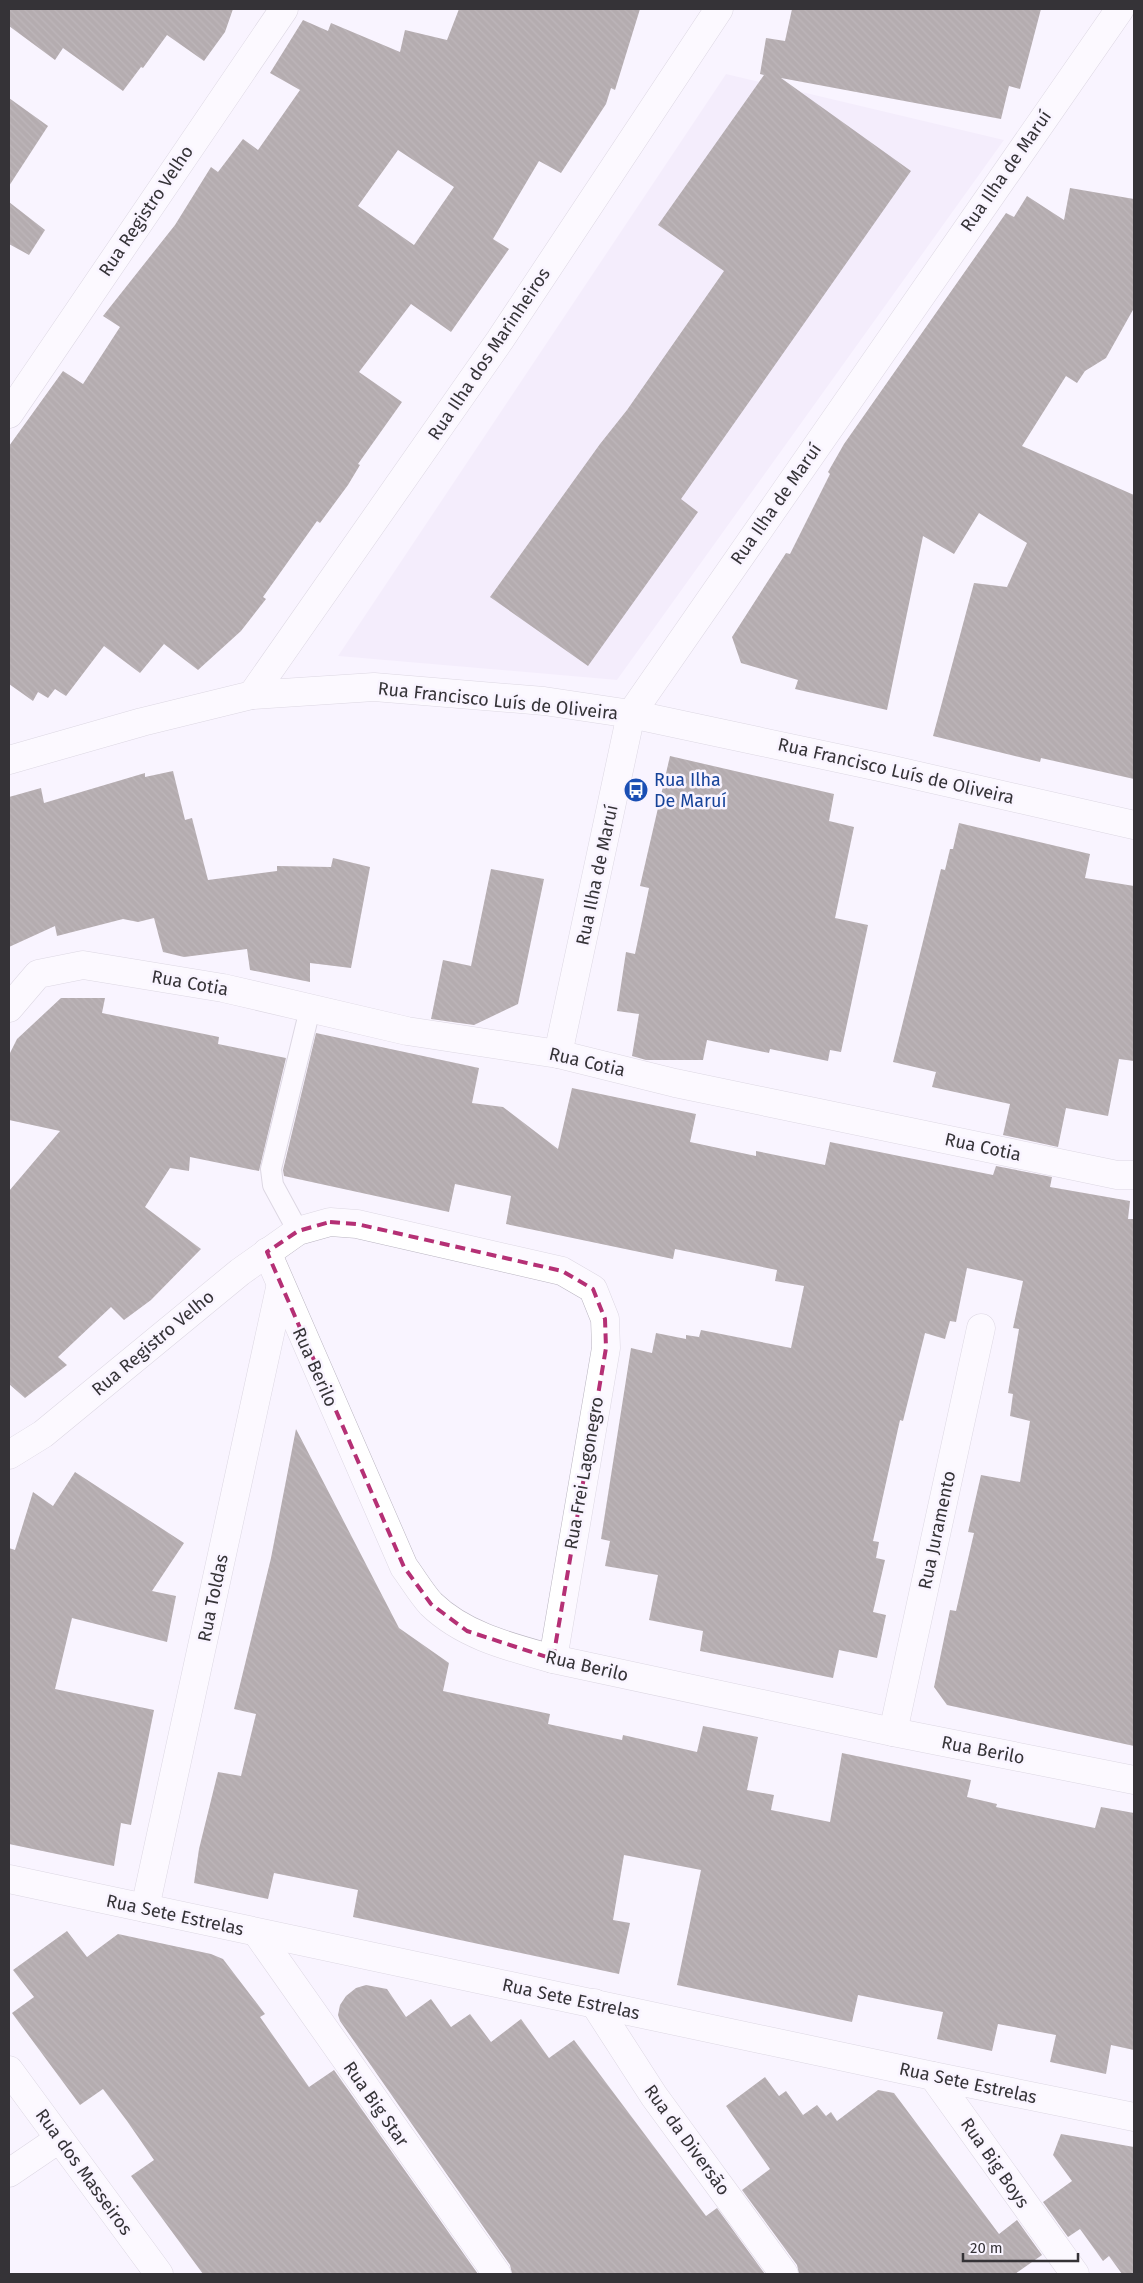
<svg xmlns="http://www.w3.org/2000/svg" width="1143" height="2283" font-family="'Fira Sans',sans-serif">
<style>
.built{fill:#eee5f9}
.building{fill:url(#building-back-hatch);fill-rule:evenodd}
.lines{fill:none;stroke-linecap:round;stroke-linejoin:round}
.service-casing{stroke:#bab5c1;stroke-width:22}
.minor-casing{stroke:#bab5c1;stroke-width:29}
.tertiary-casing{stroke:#bab5c1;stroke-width:29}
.service{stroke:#fff;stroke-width:20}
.minor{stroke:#fff;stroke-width:28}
.tertiary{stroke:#fff;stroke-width:28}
.marked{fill:none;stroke:#b53075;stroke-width:4;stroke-dasharray:10 6;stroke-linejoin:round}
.labels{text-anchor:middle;stroke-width:5;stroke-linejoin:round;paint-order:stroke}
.street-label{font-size:18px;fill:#353337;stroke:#f9f4ff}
.transit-label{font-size:18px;fill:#164399;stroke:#f9f4ff;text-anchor:start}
</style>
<defs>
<pattern id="building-back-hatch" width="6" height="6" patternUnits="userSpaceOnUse" patternTransform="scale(1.25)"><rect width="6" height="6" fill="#61554f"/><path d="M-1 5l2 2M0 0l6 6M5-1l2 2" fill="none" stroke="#746b66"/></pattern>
</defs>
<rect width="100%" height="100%" fill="#f9f4ff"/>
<polygon class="built" points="726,74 1004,140 617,680 338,656"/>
<g class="building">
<polygon points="9,9 233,9 225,32 204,61 167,35 143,68 141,67 123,91 63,48 55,60 9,26"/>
<path d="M459,9h181l-25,81 -4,-2 -5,16 -45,69 -22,-12 -46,78 16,10 -58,83 -40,-28 -52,68 43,30 -44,62 2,1 -12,20 -28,38 -3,-2 -54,76 3,2 -25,32 -43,39 -34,-26 -24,29 -36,-27 -38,50 -11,-7 -7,9 -10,-6 -5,9 -24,-17v-238l54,-75 20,13 37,-57 -17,-11 72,-91 36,-58 7,5 25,-33 15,11 42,-60 -30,-17 33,-53 25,11 3,-8 69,29 5,-22 42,10zM398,150l56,37 -40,58 -56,-39z"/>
<polygon points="792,9 1041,9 1020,89 1009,86 1001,119 781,78 911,171 681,499 698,512 588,666 490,597 600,444 627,410 724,271 658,225 764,75 760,74 766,38 785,41"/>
<polygon points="9,98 48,126 9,186"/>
<polygon points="1070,188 1134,199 1134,308 1106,358 1085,371 1077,383 1066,376 1022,446 1134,495 1134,779 1041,758 1040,762 933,736 974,583 1007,587 1027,543 979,513 954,554 923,536 887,710 795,689 798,680 741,663 732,637 786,553 790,554 830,474 828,472 844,444 1006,213 1014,217 1027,196 1064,220"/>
<polygon points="9,202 45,230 29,255 9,244"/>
<polygon points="670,756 834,794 829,821 854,827 835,918 868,925 841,1052 830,1050 828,1061 770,1049 769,1053 707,1040 703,1060 646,1060 632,1056 639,1014 617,1011 626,952 635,954 649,888 640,886"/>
<polygon points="173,771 185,820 192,818 208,880 277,871 277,866 331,867 333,858 370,867 351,968 310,963 310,982 250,970 247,949 184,957 163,952 154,918 138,922 123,919 57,936 55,926 9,947 9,797 41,788 44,803 145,773 145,777"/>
<polygon points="959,823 1090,854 1085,878 1134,886 1134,1061 1119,1059 1108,1116 1066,1108 1058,1147 1003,1135 1010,1104 932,1087 936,1072 893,1062 941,869 945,870 950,849 953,849"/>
<polygon points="491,869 544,879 518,1004 474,1025 431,1019 443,960 471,966"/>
<polygon points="61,998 105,998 102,1013 219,1037 218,1044 286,1058 259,1171 190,1157 189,1171 170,1168 145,1207 201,1249 151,1300 124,1320 111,1307 58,1357 67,1365 25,1398 9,1384 9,1191 60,1131 9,1120 9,1055 17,1039"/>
<polygon points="316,1033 479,1068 472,1103 503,1107 558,1149 572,1088 696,1114 690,1142 756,1156 756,1151 825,1165 830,1142 993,1175 996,1166 1052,1177 1050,1187 1130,1201 1128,1219 1134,1219 1134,1746 947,1705 934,1687 950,1610 956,1611 974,1533 968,1532 981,1475 1020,1482 1030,1421 1010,1416 1013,1394 1008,1393 1019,1329 1013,1328 1023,1281 967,1268 956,1322 950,1321 945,1339 925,1333 903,1421 900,1420 873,1541 879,1542 876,1558 885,1560 873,1612 886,1615 877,1658 839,1650 833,1678 700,1651 703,1631 649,1620 658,1575 605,1566 610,1541 601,1539 631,1348 652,1353 656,1333 686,1339 686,1335 699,1337 701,1330 791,1348 804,1286 775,1281 777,1270 675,1249 673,1259 506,1224 511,1196 455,1184 449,1212 284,1176 283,1170"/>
<polygon points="296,1429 399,1628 449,1663 443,1691 550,1714 548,1724 622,1740 623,1735 697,1752 703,1726 758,1737 747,1790 774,1795 771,1810 830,1822 842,1753 971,1780 967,1797 997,1804 996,1807 1095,1828 1101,1807 1134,1813 1134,2050 1111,2045 1106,2074 1050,2062 1056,2035 998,2024 992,2051 937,2039 943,2012 907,2005 858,1995 852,2022 677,1985 701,1870 624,1855 613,1920 630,1923 619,1974 353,1917 358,1890 274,1873 268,1899 194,1883 199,1849 218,1772 241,1776 256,1714 234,1709 271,1558"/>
<polygon points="75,1472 184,1543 152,1591 176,1596 167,1642 72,1618 55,1689 154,1710 131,1825 121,1823 114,1866 9,1844 9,1548 15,1550 33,1492 53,1506"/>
<polygon points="67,1931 87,1957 118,1934 211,1954 223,1959 265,2014 260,2017 309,2087 334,2070 478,2274 203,2274 131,2176 154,2160 127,2121 103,2089 80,2105 12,2013 34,1997 13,1970"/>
<polygon points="366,1985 387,1989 406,2017 431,1999 451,2027 470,2014 491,2042 521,2019 549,2058 574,2040 706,2216 717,2208 765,2274 512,2274 510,2265 340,2021 338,2015 340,2005 346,1996 356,1988"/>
<polygon points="765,2077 779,2096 786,2091 803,2115 817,2105 826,2116 831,2112 837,2121 878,2090 894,2093 999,2234 1017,2220 1042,2255 1015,2274 799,2274 797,2265 742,2190 770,2169 726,2106"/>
<polygon points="1061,2134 1134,2147 1134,2274 1122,2274 1109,2256 1103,2261 1080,2229 1068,2237 1043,2202 1072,2181 1053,2155"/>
</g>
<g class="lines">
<defs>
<polyline id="service" points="298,1231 273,1185 271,1169 310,1009"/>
<g id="minor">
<polyline points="9,414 284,9"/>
<polyline points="252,695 500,340 719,9"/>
<polyline points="9,760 142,722 252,695 374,687 544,701 631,714 884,768 1134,825"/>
<polyline points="9,1008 38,974 83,965 223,988 407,1031 558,1054 675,1083 1117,1175 1134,1175"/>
<polyline points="558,1054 631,714 1120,9"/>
<path d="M267,1252l137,315c9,12 17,26 27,37 33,32 79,43 122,55l340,73 241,48"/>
<polyline points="9,1455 43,1434 240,1272 298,1231 330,1222 357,1224 562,1271 593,1289 605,1319 606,1348 553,1659"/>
<polyline points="893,1732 981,1328"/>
<polyline points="145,1908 280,1288"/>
<polyline points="257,1933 497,2274"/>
<polyline points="594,2003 654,2096 784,2274"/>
<polyline points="9,2070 159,2274"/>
<polyline points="933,2076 1075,2274"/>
<polyline points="9,2173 59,2139"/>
</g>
<polyline id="tertiary" points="9,1879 933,2076 1134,2117"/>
</defs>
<use href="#service" class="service-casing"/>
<use href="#minor" class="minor-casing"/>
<use href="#tertiary" class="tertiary-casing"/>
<use href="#service" class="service"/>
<use href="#minor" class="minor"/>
<use href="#tertiary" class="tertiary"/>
</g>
<path d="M0 0H1143V2283H0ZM330,1222l27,2 205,47 31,18 12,30 1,29 -53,311 -86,-28 -36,-27 -27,-37 -137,-315 31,-21z" fill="#f9f4ff" fill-opacity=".55" fill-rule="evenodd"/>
<path class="marked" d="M330,1222l27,2 205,47 31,18 12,30 1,29 -53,311 -86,-28 -36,-27 -27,-37 -137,-315 31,-21z"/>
<defs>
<symbol id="bus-disc" viewBox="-11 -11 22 22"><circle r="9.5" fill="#1a4fb4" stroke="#f9f4ff"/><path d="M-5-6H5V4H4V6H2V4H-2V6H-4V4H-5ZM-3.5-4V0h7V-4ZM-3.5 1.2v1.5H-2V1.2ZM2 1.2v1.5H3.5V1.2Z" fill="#fff"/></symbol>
</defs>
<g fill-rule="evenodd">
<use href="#bus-disc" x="622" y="776" width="28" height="28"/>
</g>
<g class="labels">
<g class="street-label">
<text transform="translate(1006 171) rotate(-55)" y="6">Rua Ilha de Maruí</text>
<text transform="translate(146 211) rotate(-56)" y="6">Rua Registro Velho</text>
<text transform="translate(489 354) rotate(-56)" y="6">Rua Ilha dos Marinheiros</text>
<text transform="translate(776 504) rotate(-55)" y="6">Rua Ilha de Maruí</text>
<text transform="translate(498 701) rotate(6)" y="6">Rua Francisco Luís de Oliveira</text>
<text transform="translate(896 771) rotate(13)" y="6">Rua Francisco Luís de Oliveira</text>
<text transform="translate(597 875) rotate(-78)" y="6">Rua Ilha de Maruí</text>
<text transform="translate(190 983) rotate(10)" y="6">Rua Cotia</text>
<text transform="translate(587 1062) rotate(13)" y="6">Rua Cotia</text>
<text transform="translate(983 1147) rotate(12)" y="6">Rua Cotia</text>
<text transform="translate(153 1343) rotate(-40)" y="6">Rua Registro Velho</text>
<text transform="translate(315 1367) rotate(66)" y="6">Rua Berilo</text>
<text transform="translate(584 1473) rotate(-80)" y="6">Rua Frei Lagonegro</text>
<text transform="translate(937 1530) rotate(-78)" y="6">Rua Juramento</text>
<text transform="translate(213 1598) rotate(-78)" y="6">Rua Toldas</text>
<text transform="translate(587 1666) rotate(13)" y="6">Rua Berilo</text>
<text transform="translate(983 1750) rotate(11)" y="6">Rua Berilo</text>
<text transform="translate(175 1915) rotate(12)" y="6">Rua Sete Estrelas</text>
<text transform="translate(571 1999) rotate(12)" y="6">Rua Sete Estrelas</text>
<text transform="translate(968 2083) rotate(12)" y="6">Rua Sete Estrelas</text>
<text transform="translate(376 2104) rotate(55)" y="6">Rua Big Star</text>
<text transform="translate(687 2140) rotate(54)" y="6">Rua da Diversão</text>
<text transform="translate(995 2163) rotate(55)" y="6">Rua Big Boys</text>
<text transform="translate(84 2172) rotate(54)" y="6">Rua dos Masseiros</text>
</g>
<g class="transit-label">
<text x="654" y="786">Rua Ilha<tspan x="654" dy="21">De Maruí</tspan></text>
</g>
</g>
<rect width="1143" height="2283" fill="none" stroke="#353337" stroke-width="20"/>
<path d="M963 2253v8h115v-8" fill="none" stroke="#353337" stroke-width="2.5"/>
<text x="970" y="2253" font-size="15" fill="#353337" stroke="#f9f4ff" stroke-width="4" paint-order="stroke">20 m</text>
</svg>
